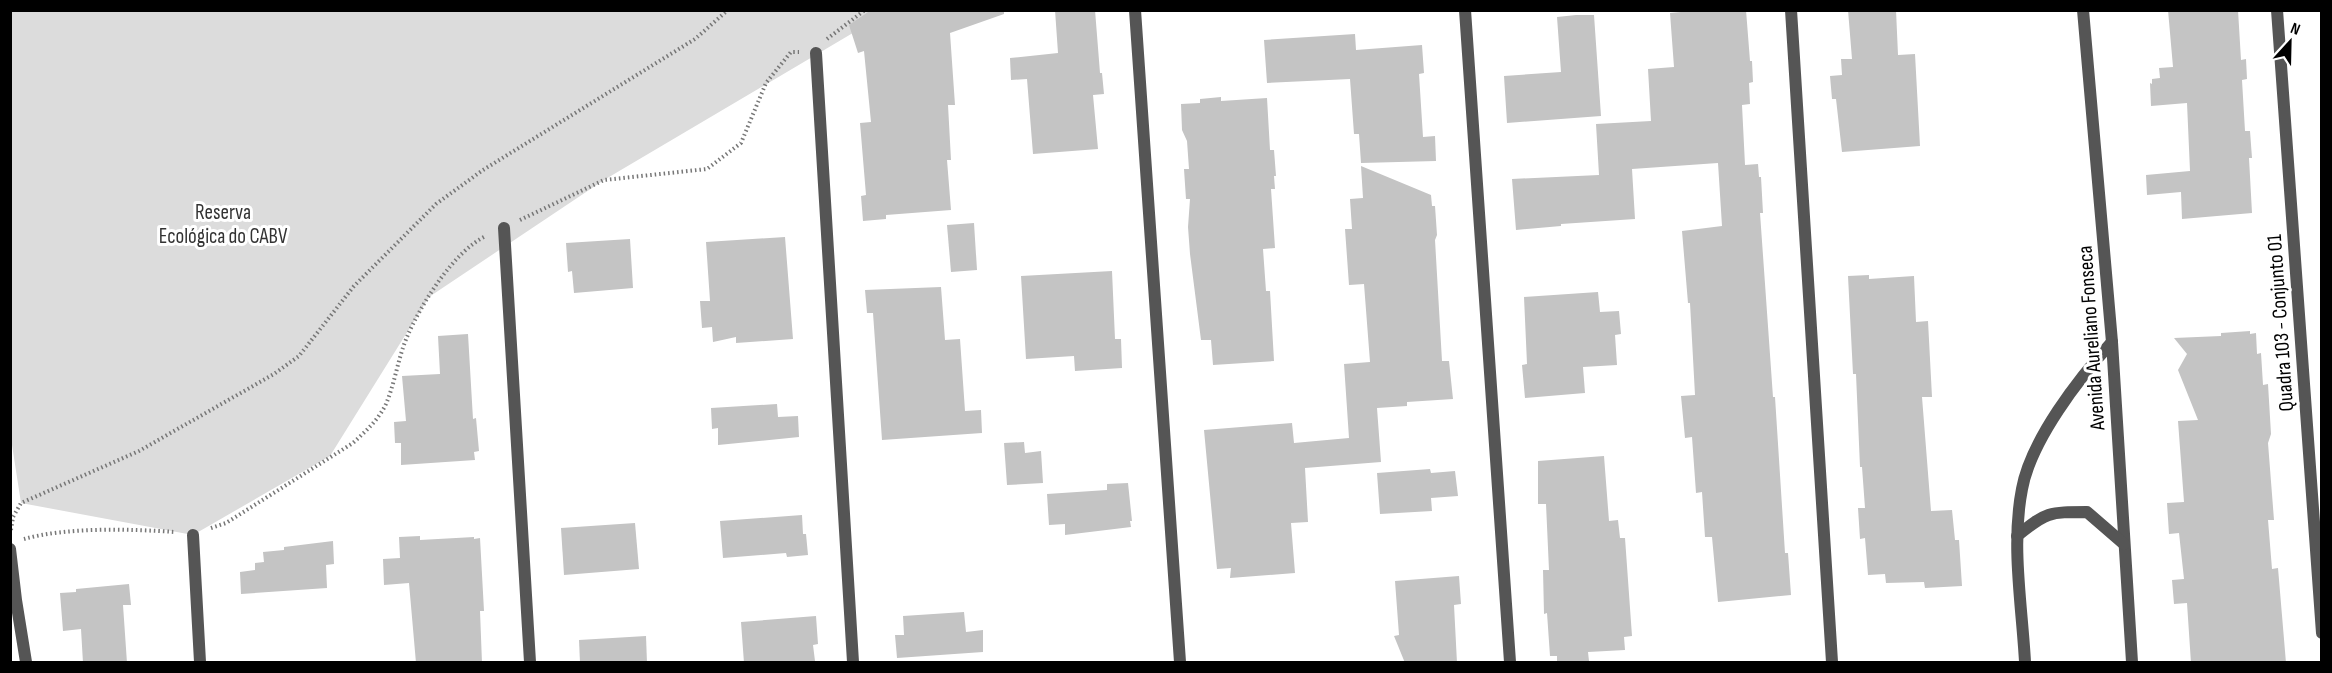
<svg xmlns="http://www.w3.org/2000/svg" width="2332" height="673" font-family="'Sofia Sans Condensed',sans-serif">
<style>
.green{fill:#dcdcdc}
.building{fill:#c4c4c4}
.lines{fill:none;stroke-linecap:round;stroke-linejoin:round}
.path{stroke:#777;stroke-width:4;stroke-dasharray:1.5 3;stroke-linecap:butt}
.minor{stroke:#555;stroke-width:12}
.labels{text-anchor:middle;stroke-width:6;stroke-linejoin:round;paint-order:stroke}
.park-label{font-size:21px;fill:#333;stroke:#fff}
.street-label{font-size:21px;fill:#000;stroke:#fff}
</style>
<rect width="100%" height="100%" fill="#fff"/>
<polygon class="green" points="10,11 890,11 604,180 429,297 330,456 193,535 21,503 10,432"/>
<g class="building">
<polygon points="871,10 1004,10 1004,14 950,33 955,105 948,105 951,160 947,160 951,210 886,215 886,219 863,221 861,196 866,195 860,123 871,122 864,51 858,53 849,25"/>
<polygon points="1055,10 1095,10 1100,73 1102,73 1104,94 1093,95 1098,149 1033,154 1027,79 1011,80 1010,58 1058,53"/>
<polygon points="1703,10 1746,10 1750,61 1752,61 1753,82 1749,83 1750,104 1742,105 1745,165 1758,164 1759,177 1761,177 1763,213 1760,213 1773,397 1775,397 1785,553 1788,553 1791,595 1718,602 1712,537 1705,537 1702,492 1696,493 1692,437 1685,438 1681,396 1695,395 1690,303 1688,303 1682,231 1722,226 1718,163 1632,169 1635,219 1561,224 1561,226 1516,230 1512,179 1599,175 1596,124 1651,121 1648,69 1674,67 1670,13"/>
<polygon points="1848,10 1896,10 1898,55 1915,54 1920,146 1842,152 1836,99 1832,99 1830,76 1842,75 1841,59 1852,59"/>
<polygon points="2168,10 2238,10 2241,60 2246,59 2247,79 2242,80 2245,131 2250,131 2252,158 2249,158 2252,213 2182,219 2181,192 2147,195 2146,175 2190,171 2187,103 2151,106 2150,83 2152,84 2152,79 2160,78 2159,68 2173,67"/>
<polygon points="1576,15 1594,15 1601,116 1507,123 1504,76 1561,72 1557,17"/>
<polygon points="1355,34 1356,50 1422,45 1424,73 1419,74 1423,137 1435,136 1436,161 1361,163 1359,134 1354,134 1350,79 1267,83 1264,40"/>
<polygon points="1221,97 1221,101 1267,98 1270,150 1274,150 1276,176 1274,176 1275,189 1271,189 1275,248 1263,249 1266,291 1270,291 1274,361 1213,365 1211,340 1201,340 1190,254 1188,227 1190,199 1186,199 1184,169 1189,169 1187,141 1182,130 1181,104 1200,103 1200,99"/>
<polygon points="1361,166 1431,195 1432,206 1435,206 1437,235 1435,240 1442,361 1449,361 1453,399 1407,402 1407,406 1377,408 1381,462 1305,468 1308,522 1291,523 1295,573 1230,578 1231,568 1217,569 1204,430 1292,423 1294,443 1349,438 1344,364 1370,362 1364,284 1349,285 1345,229 1352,229 1350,199 1363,198"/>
<polygon points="974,223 977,270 951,272 947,225"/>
<polygon points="785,237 793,339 736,343 736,337 713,342 712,327 702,328 700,301 710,301 706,242"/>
<polygon points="630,239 633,288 574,293 572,271 568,272 566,243"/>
<polygon points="1112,271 1115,339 1121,339 1122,368 1075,371 1074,356 1026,359 1021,276"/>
<polygon points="1869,275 1869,279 1914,276 1916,322 1928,321 1932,397 1922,397 1931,511 1952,510 1955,540 1959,540 1962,586 1925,588 1924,582 1886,583 1885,574 1868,575 1865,538 1860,539 1858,508 1865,508 1862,467 1860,467 1856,374 1853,374 1848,276"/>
<polygon points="941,287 945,340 960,339 965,411 981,410 982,433 882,440 873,313 867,313 865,290"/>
<polygon points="1598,292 1600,312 1619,311 1621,334 1615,335 1617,365 1583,367 1585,393 1525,398 1522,365 1527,364 1524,297"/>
<polygon points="2250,331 2250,334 2256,333 2257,354 2261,353 2263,385 2268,384 2271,434 2268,443 2274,520 2268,520 2272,569 2278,568 2286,663 2191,663 2187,603 2174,604 2172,580 2184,579 2179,533 2169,534 2167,503 2184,502 2178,421 2198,420 2178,370 2187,354 2174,338 2221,336 2221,333"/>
<polygon points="468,334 473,419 476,418 479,451 474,452 475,460 401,465 401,443 395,443 394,422 406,421 402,376 440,374 438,336"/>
<polygon points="777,404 778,417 798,416 799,437 718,445 718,428 712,429 711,408"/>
<polygon points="1024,442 1025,453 1041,451 1043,483 1007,485 1004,443"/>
<polygon points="1604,456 1609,521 1618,520 1620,538 1625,538 1632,636 1624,637 1625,650 1588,652 1589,661 1557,663 1557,656 1550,656 1547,613 1544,614 1543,570 1549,570 1546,504 1538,504 1538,461"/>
<polygon points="1430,469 1431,473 1455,471 1458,496 1431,498 1432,511 1380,514 1377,473"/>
<polygon points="1128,483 1132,521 1130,521 1131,527 1065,535 1065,524 1049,525 1047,494 1107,490 1107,484"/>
<polygon points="802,515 803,534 806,534 808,555 787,557 786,553 723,558 720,521"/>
<polygon points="635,523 639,569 564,575 561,528"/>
<polygon points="420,536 420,540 474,537 474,539 480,538 484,611 480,611 482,663 416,663 409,583 384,585 383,559 400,558 399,537"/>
<polygon points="333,541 334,564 326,565 327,588 241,594 240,572 255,570 255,563 264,562 263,552 284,550 284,547"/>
<polygon points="1459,576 1461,604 1454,605 1457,663 1405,663 1394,636 1399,635 1395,581"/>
<polygon points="129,584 131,605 123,605 127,663 83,663 81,629 63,631 60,593 76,592 76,589"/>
<polygon points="964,612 966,632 983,630 983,652 897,658 895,635 904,635 903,616"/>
<polygon points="816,616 818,644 813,645 815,661 744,663 741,622"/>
<polygon points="646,636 647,663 580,663 579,640"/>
</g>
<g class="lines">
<g class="path">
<polyline points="827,39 865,10"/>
<polyline points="520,220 604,180 707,169 741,143 766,83 791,52 799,52"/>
<path d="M211,528l15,-5 127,-80c13,-12 26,-24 33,-39 9,-21 12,-46 21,-67 14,-33 47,-86 79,-101"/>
<polyline points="11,530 13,517 21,503 139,451 274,374 299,356 354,286 436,204 483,170 695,39 728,10"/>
<path d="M24,539c43,-12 106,-10 151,-7"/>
</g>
<g class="minor">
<polyline points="1135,10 1180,662"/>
<polyline points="1465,10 1510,662"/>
<polyline points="1791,10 1832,662"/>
<polyline points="2083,10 2112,342 2132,662"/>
<polyline points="2277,10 2322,633"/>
<polyline points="816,53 853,662"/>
<polyline points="504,228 530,662"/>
<polyline points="193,535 200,662"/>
<path d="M2017,536c29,-24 32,-24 70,-24l37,32"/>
<polyline points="10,549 16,600 26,662"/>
<path d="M2025,662c-3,-56 -14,-117 -3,-173 9,-49 57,-111 90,-147"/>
</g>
</g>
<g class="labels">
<g class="park-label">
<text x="223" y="219">Reserva<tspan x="223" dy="24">Ecológica do CABV</tspan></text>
</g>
<g class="street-label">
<text transform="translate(2280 323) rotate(-94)" y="7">Quadra 103 - Conjunto 01</text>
<text transform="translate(2091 338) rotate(-94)" y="7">Avenida Aureliano Fonseca</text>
</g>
</g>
<rect width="2332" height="673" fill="none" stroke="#000000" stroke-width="24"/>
<g transform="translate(2290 42) rotate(22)" stroke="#ffffff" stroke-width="4.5" paint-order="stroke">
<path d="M0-4.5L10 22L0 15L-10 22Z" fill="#000000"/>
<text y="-9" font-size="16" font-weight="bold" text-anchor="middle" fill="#000000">N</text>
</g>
</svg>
